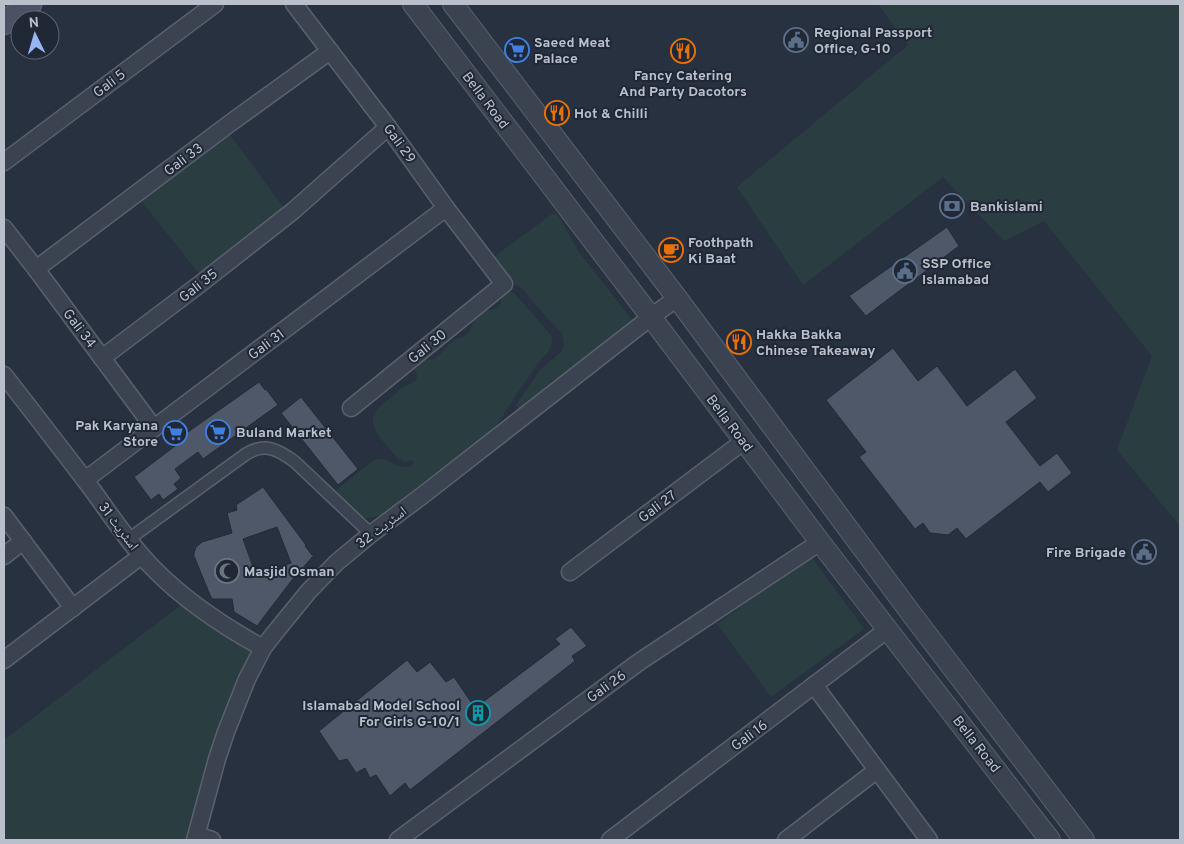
<svg xmlns="http://www.w3.org/2000/svg" width="1184" height="844" font-family="Overpass,'Noto Naskh Arabic',sans-serif">
<style>
.green{fill:#2a3e41}
.building{fill:#4e5869;stroke:#222a38;fill-rule:evenodd}
.lines{fill:none;stroke-linecap:round;stroke-linejoin:round}
.pedestrian-casing{stroke:#5a616e;stroke-width:14}
.minor-casing{stroke:#5a616e;stroke-width:19}
.tertiary-casing{stroke:#5a616e;stroke-width:22}
.secondary-casing{stroke:#5a616e;stroke-width:25}
.pedestrian{stroke:#3c4350;stroke-width:11}
.minor{stroke:#3c4350;stroke-width:16}
.tertiary{stroke:#3c4350;stroke-width:20}
.secondary{stroke:#4a5263;stroke-width:22}
.labels{text-anchor:middle;stroke-width:4;stroke-linejoin:round;paint-order:stroke}
.poi-label{font-size:14px;font-weight:bold;fill:#b9bfcb;stroke:#202836;text-anchor:start}
.street-label{font-size:14px;fill:#b9bfcb;stroke:#202836}
</style>
<rect width="100%" height="100%" fill="#283140"/>
<g class="green">
<polygon points="878,4 1180,4 1180,526 1117,450 1152,356 1044,221 1004,241 943,177 803,285 737,187 908,45"/>
<polygon points="228,132 287,212 200,275 139,198"/>
<polygon points="552,214 556,214 559,217 579,252 636,325 522,411 516,405 541,369 560,353 564,346 562,334 532,301 523,289 507,280 491,259"/>
<path d="M509,291l6,3 36,41 1,8 -3,8 -11,12 -16,23 -29,45 -112,84 -12,3h-6l-33,-23 44,-35c13,-7 27,16 40,3l-2,-3 -7,2 -5,-2c-7,-7 -26,-27 -27,-37 -1,-12 11,-20 20,-27 3,-2 5,-6 8,-8 10,-5 23,-6 12,-20l10,-8c17,2 19,-11 31,-20 4,-3 10,-2 13,-6 6,-6 7,-15 12,-21 7,-5 17,-1 21,-8 4,-6 -3,-11 9,-14z"/>
<polygon points="811,556 864,629 771,697 717,624"/>
<polygon points="189,599 263,648 195,840 4,840 4,740"/>
</g>
<g class="building">
<polygon points="947,227 959,246 866,316 849,296"/>
<polygon points="893,348 918,381 937,366 967,406 1015,369 1037,398 1006,422 1040,466 1057,453 1072,473 1048,492 1040,482 966,539 957,528 948,535 930,533 923,523 915,529 859,457 866,452 826,400"/>
<polygon points="259,382 265,390 266,389 278,405 203,459 198,452 175,469 181,478 174,484 178,489 163,500 159,494 151,500 134,477 187,437 185,434"/>
<polygon points="301,397 358,469 338,485 281,413"/>
<path d="M263,487l43,58 -1,1 7,9 3,-1 -23,26 -35,46 -23,-14 -2,-13h-20l-2,-4 -16,-39v-3l2,-6 6,-5 30,-9 -5,-20 10,-3 -1,-5zM277,527l14,36 -35,12 -13,-36z"/>
<polygon points="571,627 587,646 572,656 575,661 410,790 405,783 390,796 376,775 370,778 365,768 356,773 347,759 339,761 319,731 407,660 417,672 430,662 446,682 454,677 475,708 560,644 555,639"/>
</g>
<g class="lines">
<defs>
<path id="pedestrian" d="M129,539l117,-85c19,-12 33,-4 49,8l76,72"/>
<g id="minor">
<polyline points="294,4 388,127 446,208 504,284 351,408"/>
<polyline points="4,162 215,4"/>
<polyline points="4,228 36,269 154,428"/>
<polyline points="36,269 229,124 330,51"/>
<polyline points="102,358 200,284 293,211 388,127"/>
<path d="M4,375c28,36 56,72 84,109 21,28 40,59 65,84 32,33 70,58 110,80"/>
<polyline points="85,480 446,208"/>
<polyline points="4,516 73,608"/>
<polyline points="4,556 23,541"/>
<polyline points="570,572 744,441"/>
<polyline points="4,660 141,556"/>
<polyline points="814,685 929,840"/>
<polyline points="197,835 212,840"/>
<polyline points="195,840 217,759 226,732 247,679 263,648 273,635 308,592 336,563 371,534 423,495 651,317 677,298"/>
<polyline points="398,840 639,662 820,542"/>
<polyline points="610,840 888,629"/>
<polyline points="786,840 877,770"/>
</g>
<g id="tertiary">
<polyline points="413,4 651,317 820,542 1050,840"/>
<polyline points="453,4 677,298 913,616 1084,840"/>
</g>
<polyline id="secondary" points="4,23 30,4"/>
</defs>
<use href="#pedestrian" class="pedestrian-casing"/>
<use href="#minor" class="minor-casing"/>
<use href="#tertiary" class="tertiary-casing"/>
<use href="#secondary" class="secondary-casing"/>
<use href="#pedestrian" class="pedestrian"/>
<use href="#minor" class="minor"/>
<use href="#tertiary" class="tertiary"/>
<use href="#secondary" class="secondary"/>
</g>
<defs>
<symbol id="civic-ring" viewBox="-11 -11 22 22"><circle r="9.5" fill="#202836" stroke="#5c6f8a" stroke-width="1.5"/><path d="M-.6-6.5H3V-4.5H.6V-3L4-1V1h2V6H-6V1h2V-1L-.6-3ZM-1.2 2.5V6h2.4V2.5Z" fill="#5c6f8a"/></symbol>
<symbol id="supermarket-ring" viewBox="-11 -11 22 22"><circle r="9.5" fill="#202836" stroke="#3f7fe0" stroke-width="1.5"/><path d="M-6-5.5h2.5l.6 2H6L4.5 2H-2.5L-4.4-4H-6ZM-1.5 3.2a1.3 1.3 0 1 0 .1 0ZM3 3.2a1.3 1.3 0 1 0 .1 0Z" fill="#3f7fe0"/></symbol>
<symbol id="restaurant-ring" viewBox="-11 -11 22 22"><circle r="9.5" fill="#202836" stroke="#e8710a" stroke-width="1.5"/><path d="M-5-6h1v4h1v-4h1v4h1v-4h1v5L-1.5 .5V6h-2V.5L-5-1ZM5-6V6H3V1.5H1.5Q1.5-4 5-6Z" fill="#e8710a"/></symbol>
<symbol id="bank-ring" viewBox="-11 -11 22 22"><circle r="9.5" fill="#202836" stroke="#5c6f8a" stroke-width="1.5"/><path d="M-6-4H6V4H-6ZM0-2.3a2.3 2.3 0 1 0 0 4.6a2.3 2.3 0 1 0 0-4.6Z" fill="#5c6f8a"/></symbol>
<symbol id="cafe-ring" viewBox="-11 -11 22 22"><circle r="9.5" fill="#202836" stroke="#e8710a" stroke-width="1.5"/><path d="M-5.5-4.5H6V0H3Q3 3.5 0 3.5H-2.5Q-5.5 3.5-5.5 0ZM3-3.2v2h1.7v-2ZM-6 4.5H4V6H-6Z" fill="#e8710a"/></symbol>
<symbol id="mosque-ring" viewBox="-11 -11 22 22"><circle r="9.5" fill="#202836" stroke="#6b7280" stroke-width="1.5"/><path d="M3.5-4.9A6 6 0 1 0 3.5 4.9A5 5 0 1 1 3.5-4.9Z" fill="#6b7280"/></symbol>
<symbol id="building-ring" viewBox="-11 -11 22 22"><circle r="9.5" fill="#202836" stroke="#0f9aa8" stroke-width="1.5"/><path d="M-4-6H4V6H1V3H-1V6H-4ZM-2.5-4.3h1.7v1.8h-1.7ZM.8-4.3h1.7v1.8H.8ZM-2.5-1h1.7V.8h-1.7ZM.8-1h1.7V.8H.8Z" fill="#0f9aa8"/></symbol>
</defs>
<g fill-rule="evenodd">
<use href="#civic-ring" x="782" y="26" width="28" height="28"/>
<use href="#supermarket-ring" x="503" y="36" width="28" height="28"/>
<use href="#restaurant-ring" x="669" y="37" width="28" height="28"/>
<use href="#restaurant-ring" x="543" y="99" width="28" height="28"/>
<use href="#bank-ring" x="938" y="192" width="28" height="28"/>
<use href="#cafe-ring" x="657" y="236" width="28" height="28"/>
<use href="#civic-ring" x="891" y="257" width="28" height="28"/>
<use href="#restaurant-ring" x="725" y="328" width="28" height="28"/>
<use href="#supermarket-ring" x="204" y="418" width="28" height="28"/>
<use href="#supermarket-ring" x="161" y="419" width="28" height="28"/>
<use href="#civic-ring" x="1130" y="538" width="28" height="28"/>
<use href="#mosque-ring" x="213" y="557" width="28" height="28"/>
<use href="#building-ring" x="464" y="699" width="28" height="28"/>
</g>
<g class="labels">
<g class="poi-label">
<text x="814" y="37">Regional Passport<tspan x="814" dy="16">Office, G-10</tspan></text>
<text x="534" y="47">Saeed Meat<tspan x="534" dy="16">Palace</tspan></text>
<text x="683" y="80" text-anchor="middle">Fancy Catering<tspan x="683" dy="16">And Party Dacotors</tspan></text>
<text x="574" y="118">Hot &amp; Chilli</text>
<text x="970" y="211">Bankislami</text>
<text x="688" y="247">Foothpath<tspan x="688" dy="16">Ki Baat</tspan></text>
<text x="922" y="268">SSP Office<tspan x="922" dy="16">Islamabad</tspan></text>
<text x="756" y="339">Hakka Bakka<tspan x="756" dy="16">Chinese Takeaway</tspan></text>
<text x="158" y="430" text-anchor="end">Pak Karyana<tspan x="158" dy="16">Store</tspan></text>
<text x="236" y="437">Buland Market</text>
<text x="1126" y="557" text-anchor="end">Fire Brigade</text>
<text x="244" y="576">Masjid Osman</text>
<text x="460" y="710" text-anchor="end">Islamabad Model School<tspan x="460" dy="16">For Girls G-10/1</tspan></text>
</g>
<g class="street-label">
<text transform="translate(109 83) rotate(-37)" y="5">Gali 5</text>
<text transform="translate(486 100) rotate(53)" y="5">Bella Road</text>
<text transform="translate(400 143) rotate(54)" y="5">Gali 29</text>
<text transform="translate(183 159) rotate(-37)" y="5">Gali 33</text>
<text transform="translate(198 285) rotate(-38)" y="5">Gali 35</text>
<text transform="translate(80 328) rotate(53)" y="5">Gali 34</text>
<text transform="translate(266 344) rotate(-37)" y="5">Gali 31</text>
<text transform="translate(427 346) rotate(-39)" y="5">Gali 30</text>
<text transform="translate(730 423) rotate(53)" y="5">Bella Road</text>
<text transform="translate(657 506) rotate(-37)" y="5">Gali 27</text>
<text transform="translate(119 526) rotate(53)" y="5">اسٹریٹ 31</text>
<text transform="translate(381 527) rotate(-37)" y="5">اسٹریٹ 32</text>
<text transform="translate(606 686) rotate(-36)" y="5">Gali 26</text>
<text transform="translate(749 735) rotate(-37)" y="5">Gali 16</text>
<text transform="translate(977 744) rotate(52)" y="5">Bella Road</text>
</g>
</g>
<rect width="1184" height="844" fill="none" stroke="#b9bfcb" stroke-width="10"/>
<g transform="translate(35 35) rotate(355)"><circle r="24" fill="#202836" stroke="#5d6472"/>
<path d="M0-4L9 19L0 12L-9 19Z" fill="#95b5f3"/>
<text y="-8" font-size="14" font-weight="bold" text-anchor="middle" fill="#b9bfcb">N</text>
</g>
</svg>
